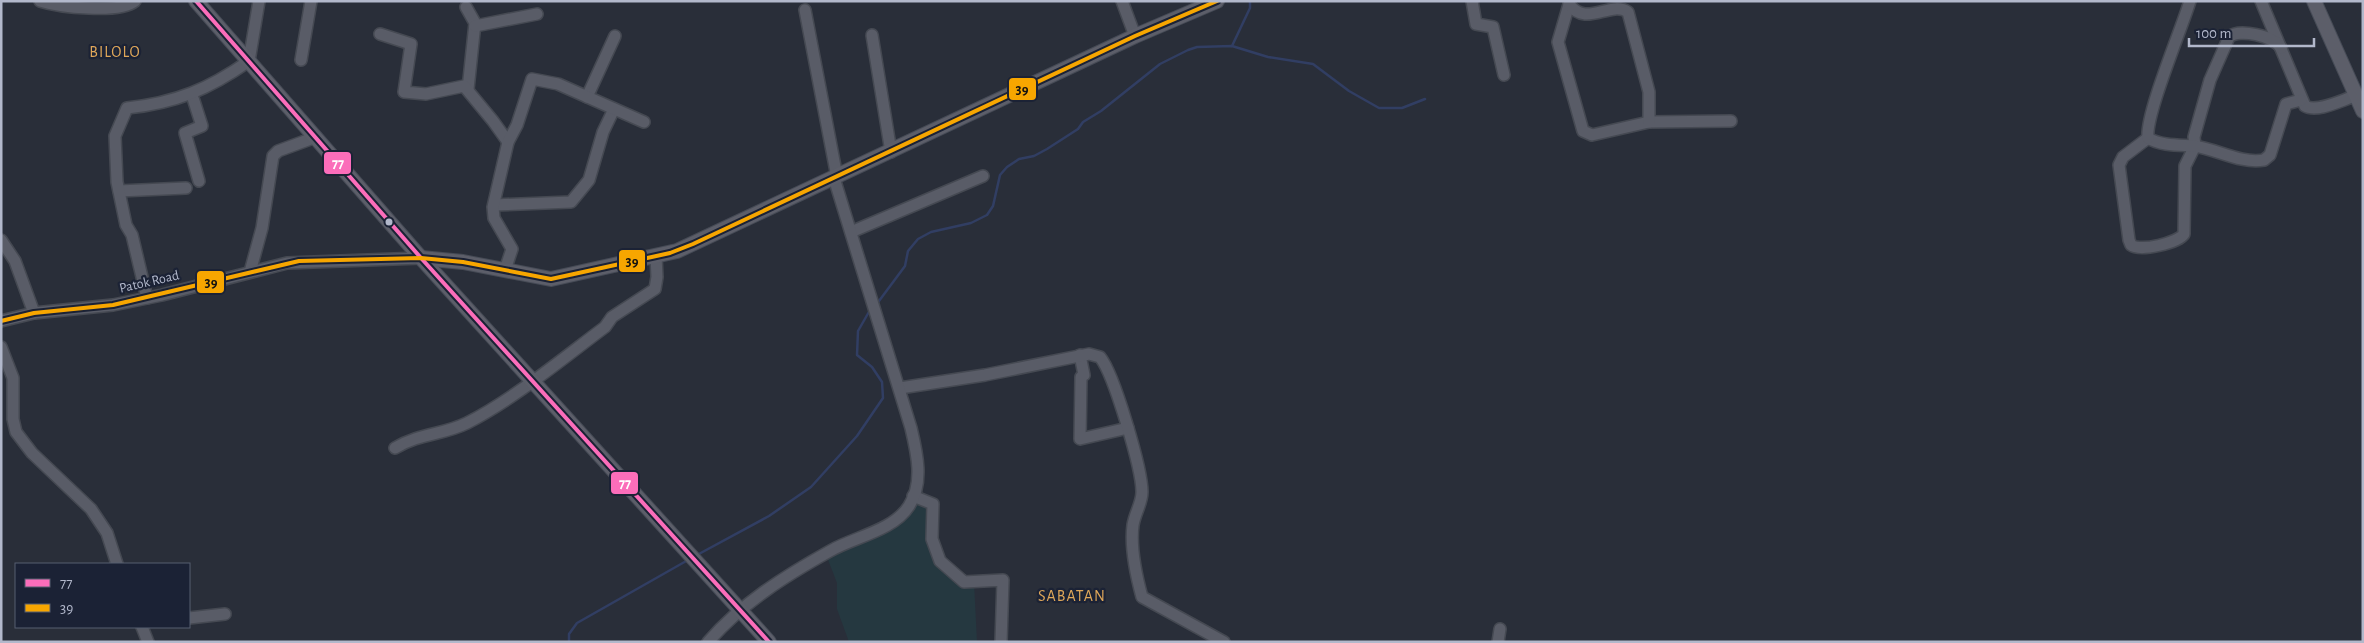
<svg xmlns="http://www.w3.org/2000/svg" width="2364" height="643" font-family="'Alegreya Sans',sans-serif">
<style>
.green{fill:#253840}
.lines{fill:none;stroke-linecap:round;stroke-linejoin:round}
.stream{stroke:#313e63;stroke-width:2.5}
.minor-casing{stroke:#454952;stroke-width:14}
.major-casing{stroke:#464b56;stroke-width:16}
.minor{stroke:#595c67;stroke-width:11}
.major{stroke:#5c5e69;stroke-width:14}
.bus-1-casing{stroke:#1b2235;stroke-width:8}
.bus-2-casing{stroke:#1b2235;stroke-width:8}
.bus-1{stroke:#fb6dba;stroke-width:4}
.bus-2{stroke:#f7a600;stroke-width:4}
.bus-dot{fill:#b2b8cb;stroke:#1b2235;stroke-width:2}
.labels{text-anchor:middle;stroke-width:4.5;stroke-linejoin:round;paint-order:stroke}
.street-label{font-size:14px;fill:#b2b8cb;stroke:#1b2235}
.quarter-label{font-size:16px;letter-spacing:1px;fill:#dfa759;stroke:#1b2235}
.line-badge{stroke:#1b2235;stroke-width:2}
.badge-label{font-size:14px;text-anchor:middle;font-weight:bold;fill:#fff}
.pale-badge-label{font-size:14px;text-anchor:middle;font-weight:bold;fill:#111}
</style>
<rect width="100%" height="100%" fill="#292e39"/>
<polygon class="green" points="916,499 932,505 936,562 974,582 977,642 849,642 837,609 837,583 827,557 866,538"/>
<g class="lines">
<g class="stream">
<polyline points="1232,46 1250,8 1250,1"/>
<polyline points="876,305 905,266 908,251 918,239 931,232 971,223 987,215 993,206 1000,175 1007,167 1019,159 1034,156 1047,149 1078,129 1083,122 1101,111 1160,64 1188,50 1197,47 1232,46 1268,57 1313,64 1349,91 1379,108 1402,108 1425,99"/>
<polyline points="697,555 769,516 811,487 857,436 883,398 882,382 872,367 857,355 858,331 870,310"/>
<polyline points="569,642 569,634 577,623 688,560"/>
</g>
<defs>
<g id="minor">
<path d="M40,1c19,6 79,13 95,0"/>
<polyline points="1122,1 1135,36"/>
<polyline points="1472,1 1476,24 1493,27 1504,75"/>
<polyline points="1570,1 1558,42 1583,131 1592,135 1649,122 1731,121"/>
<path d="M2261,1l44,105c12,7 37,-6 50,-10"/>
<path d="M1569,4c17,24 41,-4 59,8l21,80v30"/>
<polyline points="466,7 475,23 468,89"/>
<polyline points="805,10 837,177"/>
<polyline points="475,26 537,14"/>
<polyline points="380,34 411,44 404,92 426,94 464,86 493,121 508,142"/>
<polyline points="872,35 891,152"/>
<polyline points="301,60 311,1"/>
<polyline points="192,95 202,126 185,133 199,181"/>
<polyline points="587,97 615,36"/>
<path d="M2148,138l-25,19 -4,8 10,75 2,5c9,7 47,-2 53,-11l1,-68 10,-20 -1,-9 16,-57 19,-43c10,-9 45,-1 52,11"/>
<path d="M2148,138c13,8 32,7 46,8 23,3 46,18 70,14l6,-5 16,-51 15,-4"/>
<path d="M2148,138c-3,-23 34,-110 42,-137"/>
<polyline points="119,191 186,188"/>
<polyline points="494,205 571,202 589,180 603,132 614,109"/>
<polyline points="851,232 983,176"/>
<polyline points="1,240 15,261 34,313"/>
<polyline points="505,270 512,249 494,218 493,207 508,142 517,125 532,79 558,84 644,122"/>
<polyline points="250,272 262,228 273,156 278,151 316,137"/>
<path d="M147,298l-15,-63 -6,-10 -9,-43 -2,-46 12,-28c49,-5 82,-19 122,-47l10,-60"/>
<polyline points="1,321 34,313 113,305 162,295 287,263 421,258"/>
<polyline points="1,347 13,378 13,419 16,432 32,453 91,509 107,533 117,564"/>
<polyline points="1080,355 1084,375 1081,377 1080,439 1128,428"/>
<path d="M900,388l85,-13 104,-21 11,3c14,17 42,112 42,135 0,11 -7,21 -9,33 -3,23 3,50 9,72l82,45"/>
<path d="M395,448c25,-15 48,-13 72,-25 47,-24 95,-64 138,-96l7,-10 43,-28 2,-12 -1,-21"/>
<polyline points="913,496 933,504 932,539 940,561 964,582 1003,580 1001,642"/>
<polyline points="189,618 225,614"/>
<polyline points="142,627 148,642"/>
<path d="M708,642c34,-39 77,-66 122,-91 24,-14 63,-20 79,-45 15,-23 8,-53 2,-78l-77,-250"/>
<polyline points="1498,642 1500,629"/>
</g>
<g id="major">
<polyline points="196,1 421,258 769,642"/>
<polyline points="2314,1 2363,111"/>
<polyline points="421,258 463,262 551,279 677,251 1135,36 1217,1"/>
</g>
</defs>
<use href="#minor" class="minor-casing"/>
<use href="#major" class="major-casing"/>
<use href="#minor" class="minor"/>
<use href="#major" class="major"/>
<defs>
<polyline id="bus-1" points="196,1 421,258 769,642"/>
<polyline id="bus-2" points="1,321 34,313 113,305 299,261 421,258 463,262 551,279 670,253 693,244 1135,36 1217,1"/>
</defs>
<use href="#bus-1" class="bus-1-casing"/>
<use href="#bus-2" class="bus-2-casing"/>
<use href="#bus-1" class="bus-1"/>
<use href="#bus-2" class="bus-2"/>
</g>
<circle class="bus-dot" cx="389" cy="222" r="4.5"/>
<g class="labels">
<g class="street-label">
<text transform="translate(149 281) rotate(-13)" y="5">Patok Road</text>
</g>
<g class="quarter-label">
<text x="115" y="57">BILOLO</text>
<text x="1072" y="601">SABATAN</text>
</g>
</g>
<g class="line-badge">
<rect x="1008" y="77" width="29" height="24" rx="5" fill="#f7a600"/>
<rect x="323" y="151" width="29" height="24" rx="5" fill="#fb6dba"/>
<rect x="618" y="249" width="28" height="24" rx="5" fill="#f7a600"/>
<rect x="196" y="270" width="29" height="24" rx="5" fill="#f7a600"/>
<rect x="610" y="471" width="29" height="24" rx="5" fill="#fb6dba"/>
</g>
<g class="badge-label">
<text x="338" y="168">77</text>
<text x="625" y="488">77</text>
</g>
<g class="pale-badge-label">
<text x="1022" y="94">39</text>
<text x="632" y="266">39</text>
<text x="211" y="287">39</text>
</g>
<rect width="2364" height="643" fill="none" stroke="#b2b8cb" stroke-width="5"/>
<rect x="15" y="563" width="175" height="65" fill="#1b2235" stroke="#575e71"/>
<rect x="25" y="579" width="25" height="8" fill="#fb6dba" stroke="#575e71"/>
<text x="60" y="588" font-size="15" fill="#b2b8cb">77</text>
<rect x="25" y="604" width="25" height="8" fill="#f7a600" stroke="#575e71"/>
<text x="60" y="613" font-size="15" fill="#b2b8cb">39</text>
<path d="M2189 38v8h125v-8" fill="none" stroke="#b2b8cb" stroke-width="2.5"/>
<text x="2196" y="38" font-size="15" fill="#b2b8cb" stroke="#1b2235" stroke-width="4" paint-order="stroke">100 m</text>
</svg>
